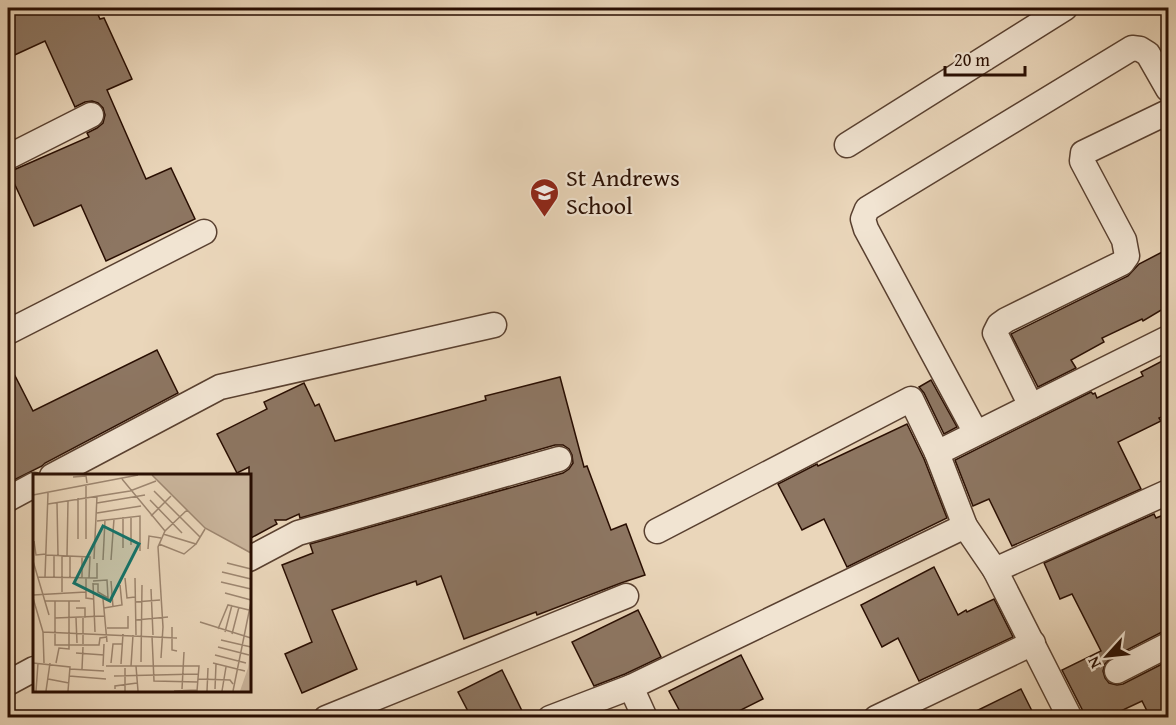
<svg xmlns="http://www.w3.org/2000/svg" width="1176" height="725" font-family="'Gentium Book Plus',serif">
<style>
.building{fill:#8d7662;stroke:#290e02;stroke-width:1.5}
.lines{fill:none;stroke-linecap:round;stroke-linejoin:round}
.minor-casing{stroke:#594030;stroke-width:27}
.minor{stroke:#f1e4d2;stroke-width:24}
.labels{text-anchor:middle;stroke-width:4.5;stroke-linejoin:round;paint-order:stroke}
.poi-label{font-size:24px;fill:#290e02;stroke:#f1e4d2;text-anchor:start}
.inset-road{fill:none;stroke:#9d8670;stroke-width:1.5}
.view{fill:#0f766e;fill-opacity:0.15;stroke:#0f766e;stroke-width:3}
.inset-edge{fill:none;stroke:#290e02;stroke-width:3}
</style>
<rect width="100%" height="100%" fill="#ead6ba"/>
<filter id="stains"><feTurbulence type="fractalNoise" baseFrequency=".00333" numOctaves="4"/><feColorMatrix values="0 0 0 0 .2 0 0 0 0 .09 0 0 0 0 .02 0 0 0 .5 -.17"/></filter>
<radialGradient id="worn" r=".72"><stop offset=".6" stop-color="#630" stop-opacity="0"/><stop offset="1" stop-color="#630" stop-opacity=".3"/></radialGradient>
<g class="building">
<polygon points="8,8 95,8 100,19 104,18 132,79 107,90 146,179 171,168 195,219 106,261 81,205 34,226 9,172 89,137 87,133 97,128 103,123 105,115 103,108 98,103 92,101 85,102 75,107 45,41 8,58"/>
<polygon points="1168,249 1168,306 1143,321 1142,319 1102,338 1104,342 1071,360 1076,368 1038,387 1011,334 1128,276 1139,264"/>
<polygon points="157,350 178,393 45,463 42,466 8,483 8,362 33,411"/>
<polygon points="1168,358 1168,414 1159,418 1161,421 1118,442 1141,489 1012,546 989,499 973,506 955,460 1091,392 1093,394 1095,393 1097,398 1143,376 1141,372"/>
<polygon points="560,377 584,467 587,466 611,530 626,524 645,575 621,583 537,615 536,612 464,639 441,576 417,585 416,581 374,595 332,610 357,669 302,693 285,654 312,642 282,565 313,553 310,544 563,473 569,469 573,463 572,455 569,449 563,445 555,445 300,518 299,514 286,520 275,520 277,524 249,539 249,467 237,473 217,434 267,409 264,402 304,383 315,406 319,404 335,441 486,400 485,396"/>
<polygon points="931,380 957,427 944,434 924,393 919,387"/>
<polygon points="907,424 924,459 947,518 847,567 824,519 802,530 778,484 817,464 818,466"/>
<polygon points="1168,513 1168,631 1162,632 1111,658 1105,664 1103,671 1105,678 1109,683 1117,685 1123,684 1168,661 1168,713 1159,717 1150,717 1142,701 1108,717 1086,717 1062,670 1101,651 1072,594 1060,599 1044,563 1154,514 1156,518"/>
<polygon points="934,567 958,615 966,610 967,612 994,599 1013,637 919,681 898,638 882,647 861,605"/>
<polygon points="638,610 661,657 625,674 594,686 572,642"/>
<polygon points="741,655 763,699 727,717 683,717 669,691"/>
<polygon points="502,670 525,717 471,717 458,692"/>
<polygon points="1021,689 1035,717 964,717"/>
</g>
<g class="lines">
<defs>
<g id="minor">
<polyline points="847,145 1065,8"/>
<polyline points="8,157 91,115"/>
<polyline points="8,332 204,232"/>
<polyline points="1031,406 995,333 999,325 1006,320 1122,263 1127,256 1124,240 1082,161 1083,153 1168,112"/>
<polyline points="976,433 866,229 863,219 867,209 1132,48 1140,49 1148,54 1168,89"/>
<polyline points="937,453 1168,338"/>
<polyline points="52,476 220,387 494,325"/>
<polyline points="8,499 34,485"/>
<polyline points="657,531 911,399 937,453 965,526 995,570 1070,718"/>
<polyline points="249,559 298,533 559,459"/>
<polyline points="995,570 1168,492"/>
<polyline points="1117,671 1168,645"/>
<polyline points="8,683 34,669"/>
<polyline points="326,718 626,596"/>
<polyline points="550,718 631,687"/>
<polyline points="645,718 631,687 965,526"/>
<polyline points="876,718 1033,643"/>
</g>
</defs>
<use href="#minor" class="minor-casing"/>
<use href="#minor" class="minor"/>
</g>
<defs>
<symbol id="school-pin" viewBox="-11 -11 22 30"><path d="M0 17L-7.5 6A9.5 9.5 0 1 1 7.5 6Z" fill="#8f2418" stroke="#f1e4d2"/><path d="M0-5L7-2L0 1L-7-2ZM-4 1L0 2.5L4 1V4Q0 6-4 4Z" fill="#fff"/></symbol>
</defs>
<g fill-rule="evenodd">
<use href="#school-pin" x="528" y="176" width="33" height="45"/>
</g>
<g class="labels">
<g class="poi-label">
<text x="566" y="186">St Andrews<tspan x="566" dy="28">School</tspan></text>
</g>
</g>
<g transform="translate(33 474)">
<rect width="218" height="218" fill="#ead6ba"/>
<path d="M119,1h98v78l-46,-26zM217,174v43h-10l8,-23z" fill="#c9b49b"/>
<path class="inset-road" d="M119,1l53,53 46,25M40,3l13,-1 1,7M89,5l43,52M53,11v54M121,17l46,46M0,21l105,-20M117,26l32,33M24,29l1,52M64,29l48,-8M15,30l82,-13 26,-10M64,39l44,-7M118,42l20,-20M90,43v31M64,47l43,-5v35M130,60l33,10 9,-15M45,65v-41M1,67l2,14 10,-1M126,70l25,10 12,-10M98,71v-28M115,75l1,-13 12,2M13,81l44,2 -1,21M21,82v22M34,82l1,-55M37,83v21M61,85l3,-63M70,86l2,-40M78,86l3,-41M0,87l16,54M194,89l24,6M189,98l29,7M5,103l59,1v-15M12,103l3,-84M49,104v-21M53,104v20l7,1M92,104l2,20 8,-1M102,104l1,57M78,107l2,26M188,108l30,7M60,109l2,49M60,110h5v8l10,6 -1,-18 -14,1M118,115l2,46M29,118v-36M192,119l26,7M0,121l53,-3M0,124l10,34 134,6M70,125l4,43M12,127h35M22,127v44h44l1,-7 7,-1M102,128l25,-2M43,134h9v10M71,134l18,-3 -2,-20M22,144l49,-2M43,144l1,25M50,144v26M103,146l32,-3M167,148l51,16M139,153v23l5,1M74,154h21v-12M185,155l10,-24 21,5M10,158l1,31M192,158l7,-27M199,160l7,-27M119,162l2,45 44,1M188,166l30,7M185,173l31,8M43,179l28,2M182,181l31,8M128,184l2,-31 -5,-80 7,-16 22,-21M108,188l1,-77M0,189l37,4 -2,24M23,189l3,-15 10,1v-48M78,189l2,-19h10M180,189l32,8M88,190l2,-30M70,192l1,-22M73,192h93l-2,25M98,192l2,-31M103,192l2,25M92,194v23M37,195l34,2M49,195l1,-22M36,202l37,3M81,202l84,-2M15,205l21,4M165,205l32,1 3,4M82,215v-3l22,-3M149,215l2,-37M182,215l1,-25M3,217l2,-28M13,217l4,-28M141,217l23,-1M174,217l1,-23M189,217l4,-24M200,217l18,-89"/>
<path class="view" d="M70,52l36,18 -29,57 -36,-18z"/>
<rect width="218" height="218" class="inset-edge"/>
</g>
<rect width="1176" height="725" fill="none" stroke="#ead6ba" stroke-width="30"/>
<rect x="9" y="9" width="1158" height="707" fill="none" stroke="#290e02" stroke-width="3"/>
<rect x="15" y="15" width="1146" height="695" fill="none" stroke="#290e02" stroke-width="1.5"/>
<g transform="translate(1107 656) rotate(243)" stroke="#f1e4d2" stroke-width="4.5" paint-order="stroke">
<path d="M0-4.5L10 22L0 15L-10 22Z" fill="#290e02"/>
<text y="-9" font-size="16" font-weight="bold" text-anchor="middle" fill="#290e02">N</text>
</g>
<path d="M945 66v9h80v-9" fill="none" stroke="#290e02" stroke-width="3"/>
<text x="954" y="66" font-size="18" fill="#290e02" stroke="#f1e4d2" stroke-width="4.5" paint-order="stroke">20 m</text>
<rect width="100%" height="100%" filter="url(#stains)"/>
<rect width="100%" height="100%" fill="url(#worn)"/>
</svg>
